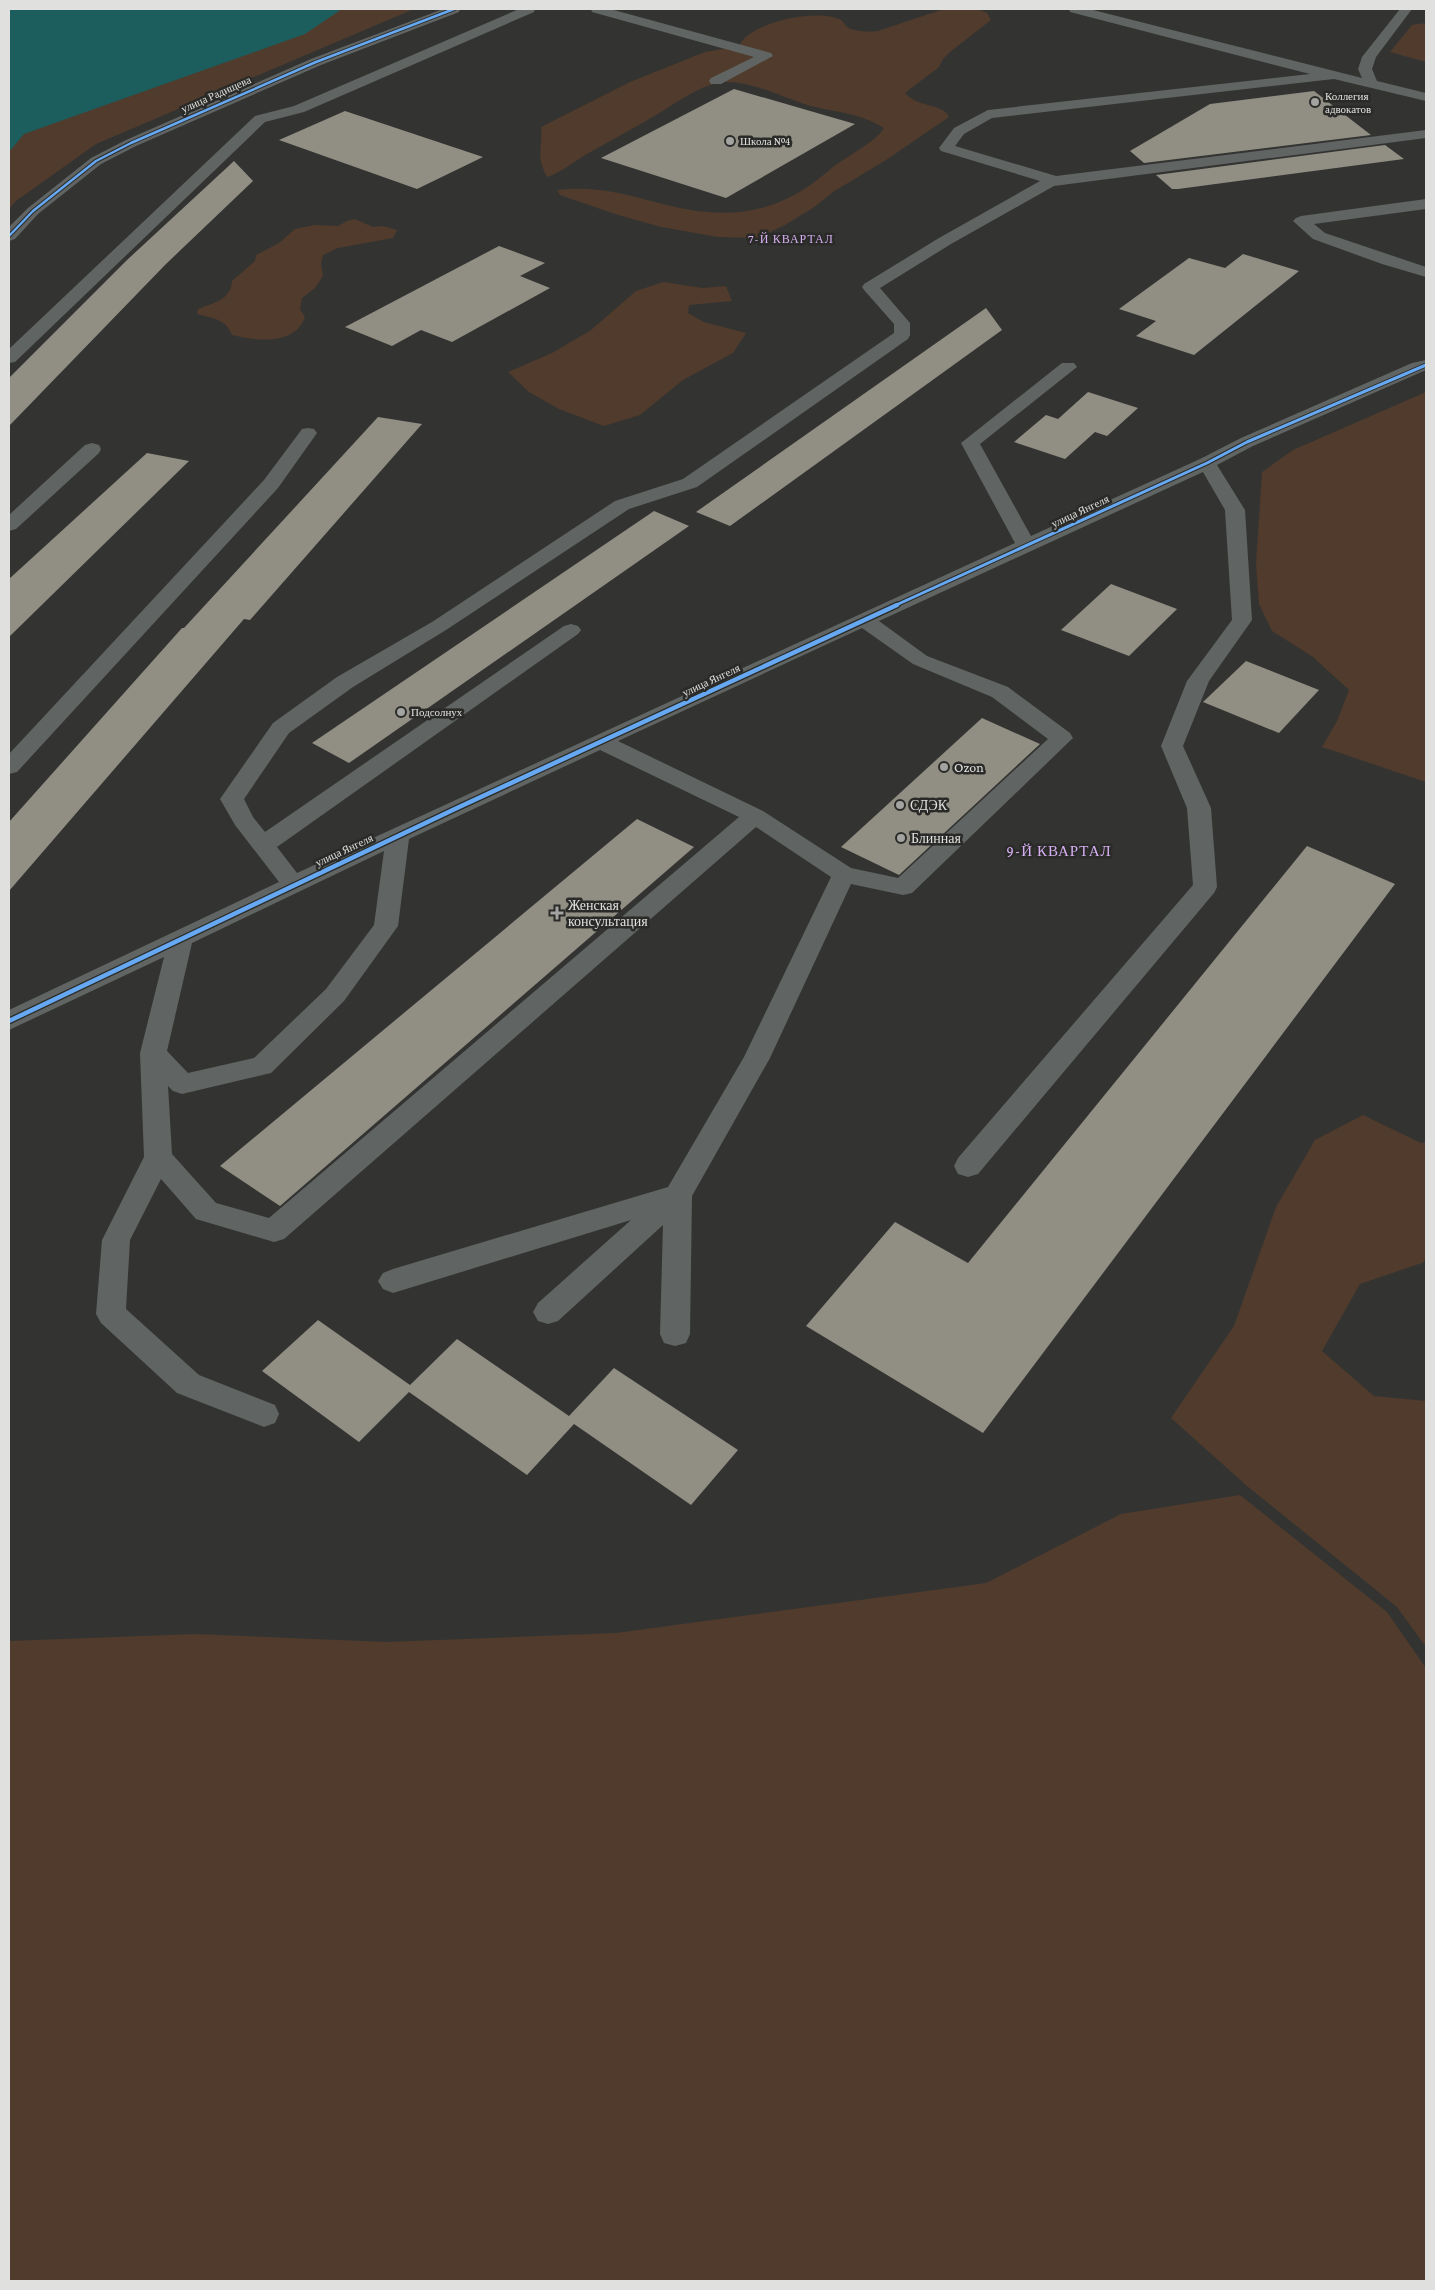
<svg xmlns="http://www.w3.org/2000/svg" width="1435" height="2290" font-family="'Crimson Pro',serif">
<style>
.green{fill:#503b2c}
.water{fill:#1c5e5d}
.building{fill:#918e83}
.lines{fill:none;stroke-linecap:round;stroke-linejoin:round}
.minor{fill:#606462;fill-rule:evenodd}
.cycleway-far2-casing{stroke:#2a2b28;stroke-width:4.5}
.cycleway-far1-casing{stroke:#2a2b28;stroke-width:5}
.cycleway-casing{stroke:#2a2b28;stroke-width:7}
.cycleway-far2{stroke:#66a8f1;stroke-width:2.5}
.cycleway-far1{stroke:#66a8f1;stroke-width:3}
.cycleway{stroke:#66a8f1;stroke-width:4.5}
.poi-dot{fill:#a3a4a2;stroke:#2a2b28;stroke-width:2}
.labels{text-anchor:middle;stroke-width:5;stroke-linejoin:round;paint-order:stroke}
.far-street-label{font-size:11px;fill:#e0e0de;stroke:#2a2b28}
.far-poi-label{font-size:11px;fill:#e0e0de;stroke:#2a2b28;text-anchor:start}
.far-neighbourhood-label{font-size:12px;letter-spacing:1px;fill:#d5aff1;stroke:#2a2b28}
.poi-label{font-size:14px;fill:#e0e0de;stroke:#2a2b28;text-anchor:start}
.neighbourhood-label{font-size:15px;letter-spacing:1px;fill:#d5aff1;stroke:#2a2b28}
</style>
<rect width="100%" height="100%" fill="#333432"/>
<g class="green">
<polygon points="9,9 414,9 96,144 16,201 9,209"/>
<path d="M944,9h33l10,4 4,7 -41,32 -7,7 -4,8 -34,26c13,15 38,10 44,24l-63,43 -53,32 -20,16 -28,17 -28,13 -39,-1 -57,-10 -46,-13 -55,-19 -3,-5c35,-4 61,2 94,11 55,15 101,20 152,-11 10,-6 20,-15 30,-23 14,-11 43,-25 51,-39 -25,-16 -53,-16 -80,-24 -24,-8 -53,-23 -80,-22 -21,2 -41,16 -58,27 -26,16 -53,30 -79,45 -14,8 -25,18 -40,23 -12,-22 -4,-28 -6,-50l89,-45 75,-30 34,-6c11,-24 76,-37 100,-27 3,1 6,5 8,8 9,5 21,5 31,4z"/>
<polygon points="1426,23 1426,62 1390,52 1412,25"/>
<path d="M355,219l18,8 10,-1 14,4 -4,8 -55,10 -15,7 -2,9 2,12 -8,12 -13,10 -2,11 5,8c-10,29 -49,24 -73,18 -6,-16 -20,-17 -35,-21l1,-5c15,-6 33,-9 34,-28l23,-20 1,-6 23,-12 16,-14 20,-4 23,1 9,-5z"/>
<polygon points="663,282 703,288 726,286 732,301 689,305 688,313 704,322 746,333 733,353 683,380 640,415 604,426 559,409 529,392 508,372 552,353 591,330 636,291"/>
<polygon points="1426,392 1426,782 1322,747 1337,721 1349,690 1313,657 1272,631 1259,604 1256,564 1262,472 1293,450"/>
<polygon points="1363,1115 1421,1143 1426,1142 1426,1259 1422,1263 1360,1284 1322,1351 1374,1396 1426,1401 1426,1647 1397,1607 1247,1486 1171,1418 1234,1326 1276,1207 1315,1140"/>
<polygon points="1240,1495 1387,1612 1426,1668 1426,2281 9,2281 9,1641 194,1634 386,1642 616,1633 986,1583 1121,1514"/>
</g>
<polygon class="water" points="9,9 342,9 305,34 24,134 9,152"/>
<g class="building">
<polygon points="734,89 855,124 726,198 601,158"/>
<polygon points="1314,91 1371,135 1144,163 1130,151 1210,104"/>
<polygon points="345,111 483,157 417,189 279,140"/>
<polygon points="1385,145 1404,159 1178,189 1172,189 1156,175"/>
<polygon points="234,161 253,181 166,264 9,426 9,378 127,260"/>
<polygon points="499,246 545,263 520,276 550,288 452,342 421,330 392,346 345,327"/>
<polygon points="1243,254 1299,271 1194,355 1136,336 1156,321 1119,309 1189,258 1225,268"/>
<polygon points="986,308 1002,330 730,526 696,512"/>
<polygon points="1088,392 1138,408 1107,436 1095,432 1065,459 1014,442 1046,415 1058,419"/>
<polygon points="378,417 422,424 250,620 244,619 9,891 9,822 182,628 184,628"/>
<polygon points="147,453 189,461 9,637 9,579"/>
<polygon points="654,511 689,526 349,763 312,743"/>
<polygon points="1111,584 1177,609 1129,656 1061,630"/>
<polygon points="1246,661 1319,690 1279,733 1203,702"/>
<polygon points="982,718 1040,744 899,875 841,847"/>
<polygon points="637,819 694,847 280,1206 220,1166"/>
<polygon points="1307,846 1395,884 983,1433 806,1326 895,1222 968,1263"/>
<polygon points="318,1320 410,1385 457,1339 569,1416 614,1368 738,1450 691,1505 574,1424 527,1475 409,1392 359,1442 262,1371"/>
</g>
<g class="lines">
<g class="minor">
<polygon points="443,9 460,9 459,12 321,65 136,146 101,164 38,214 15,239 9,241 9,227 28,208 91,158 126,140 311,59"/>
<polygon points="519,9 535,9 534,12 304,112 265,122 15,362 9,363 9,349 255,116 294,106"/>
<polygon points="591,9 610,9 771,53 773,56 721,84 711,84 709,81 711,78 754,57 592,12"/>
<path d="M1069,9h20l273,69 -4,-9 4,-12 38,-48h12l-36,48 -4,12 5,12 49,12v8l-92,-22 -342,39 -28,16 -9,12 101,30 370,-46v8l-372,48 -103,58 -71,44 30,35v12l-2,4 -211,148 -68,22 -183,121 -93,57 -64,46 -45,66 9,18 12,15 299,-206 7,-2 7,2 3,4 -3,4 -301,213 20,26 718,-330 -54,-100 101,-80h12l3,4 -97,77 51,92 169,-77 41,-21 171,-75 14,-3v10l-173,76 -36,19 28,45 7,110 -43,61 -26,65 28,62 6,79 -3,6 -236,281 -10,3 -10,-3 -4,-8 4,-8 235,-273 -6,-77 -26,-62 26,-65 45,-61 -7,-110 -22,-38 -324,149 48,35 81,31 62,46 3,5 -161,155 -9,2 -52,-11 -81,174 -78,138 -2,138 -4,9 -11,3 -11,-3 -4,-9 3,-109 -105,96 -10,3 -10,-3 -5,-9 5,-9 93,-83 -238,73 -10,-4 -5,-8 5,-8 10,-4 275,-82 76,-130 87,-180 -75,-50 -472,412 -10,3 -78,-23 -35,-40 -31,61 -4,69 73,66 76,30 4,9 -4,9 -11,4 -87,-34 -76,-70 -5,-9 6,-74 42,-83 -4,-104 24,-96 -155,73v-20l270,-128 -44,-57 -15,-26 53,-76 64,-46 95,-55 183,-121 68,-22 211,-146v-9l-30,-34 -2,-3 2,-3 75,-46 101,-57 -99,-30 -2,-3 15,-20 34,-18 322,-36 -240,-62zM862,628l51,36 79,33 56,42 -150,139 -47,-10 -88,-57 -145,-70zM600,750l139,67 -470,401 -53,-15 -44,-49 -4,-68 5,5 9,3 89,-21 73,-72 54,-75 11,-87zM384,851l-10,74 -48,64 -72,69 -66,15 -21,-22 25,-108z"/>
<polygon points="1426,199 1426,209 1314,224 1325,233 1426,267 1426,277 1382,264 1313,239 1293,221 1296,218 1301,216"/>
<polygon points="308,428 314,429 317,433 278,488 17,772 9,774 9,754 264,480 302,429"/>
<polygon points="92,443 99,445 101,449 99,453 16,529 9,531 9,515 85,445"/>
</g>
<defs>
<polyline id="cycleway-far2" points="9,236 33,211 96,161 131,143 316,62 454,9"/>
<polyline id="cycleway-far1" points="894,606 1207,463 1247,442 1426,365"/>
<polyline id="cycleway" points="9,1021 457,808 897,605"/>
</defs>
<use href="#cycleway-far2" class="cycleway-far2-casing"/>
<use href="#cycleway-far1" class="cycleway-far1-casing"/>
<use href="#cycleway" class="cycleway-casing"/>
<use href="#cycleway-far2" class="cycleway-far2"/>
<use href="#cycleway-far1" class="cycleway-far1"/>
<use href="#cycleway" class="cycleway"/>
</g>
<g class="poi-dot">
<circle cx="1315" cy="102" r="5"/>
<circle cx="730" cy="141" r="5"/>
<circle cx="401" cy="712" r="5"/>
<circle cx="944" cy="767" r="5"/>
<circle cx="900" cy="805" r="5"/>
<circle cx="901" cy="838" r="5"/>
<path d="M554.5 905.5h5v5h5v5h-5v5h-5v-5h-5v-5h5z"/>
</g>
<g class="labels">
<g class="far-street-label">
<text transform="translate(216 94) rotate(-24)" y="4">улица Радищева</text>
<text transform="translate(1080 511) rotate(-25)" y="4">улица Янгеля</text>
<text transform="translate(711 680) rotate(-25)" y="4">улица Янгеля</text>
<text transform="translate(344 850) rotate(-25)" y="4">улица Янгеля</text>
</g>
<g class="far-poi-label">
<text x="1325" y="100">Коллегия<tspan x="1325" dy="13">адвокатов</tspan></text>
<text x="740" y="145">Школа №4</text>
<text x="411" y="716">Подсолнух</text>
</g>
<g class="far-neighbourhood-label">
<text x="791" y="243">7-Й КВАРТАЛ</text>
</g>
<g class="poi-label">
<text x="954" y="772">Ozon</text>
<text x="910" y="810">СДЭК</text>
<text x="911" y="843">Блинная</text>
<text x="568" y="910">Женская<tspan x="568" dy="16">консультация</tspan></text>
</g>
<g class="neighbourhood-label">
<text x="1059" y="856">9-Й КВАРТАЛ</text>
</g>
</g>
<rect width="1435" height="2290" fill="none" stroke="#e0e0de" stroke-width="20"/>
</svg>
